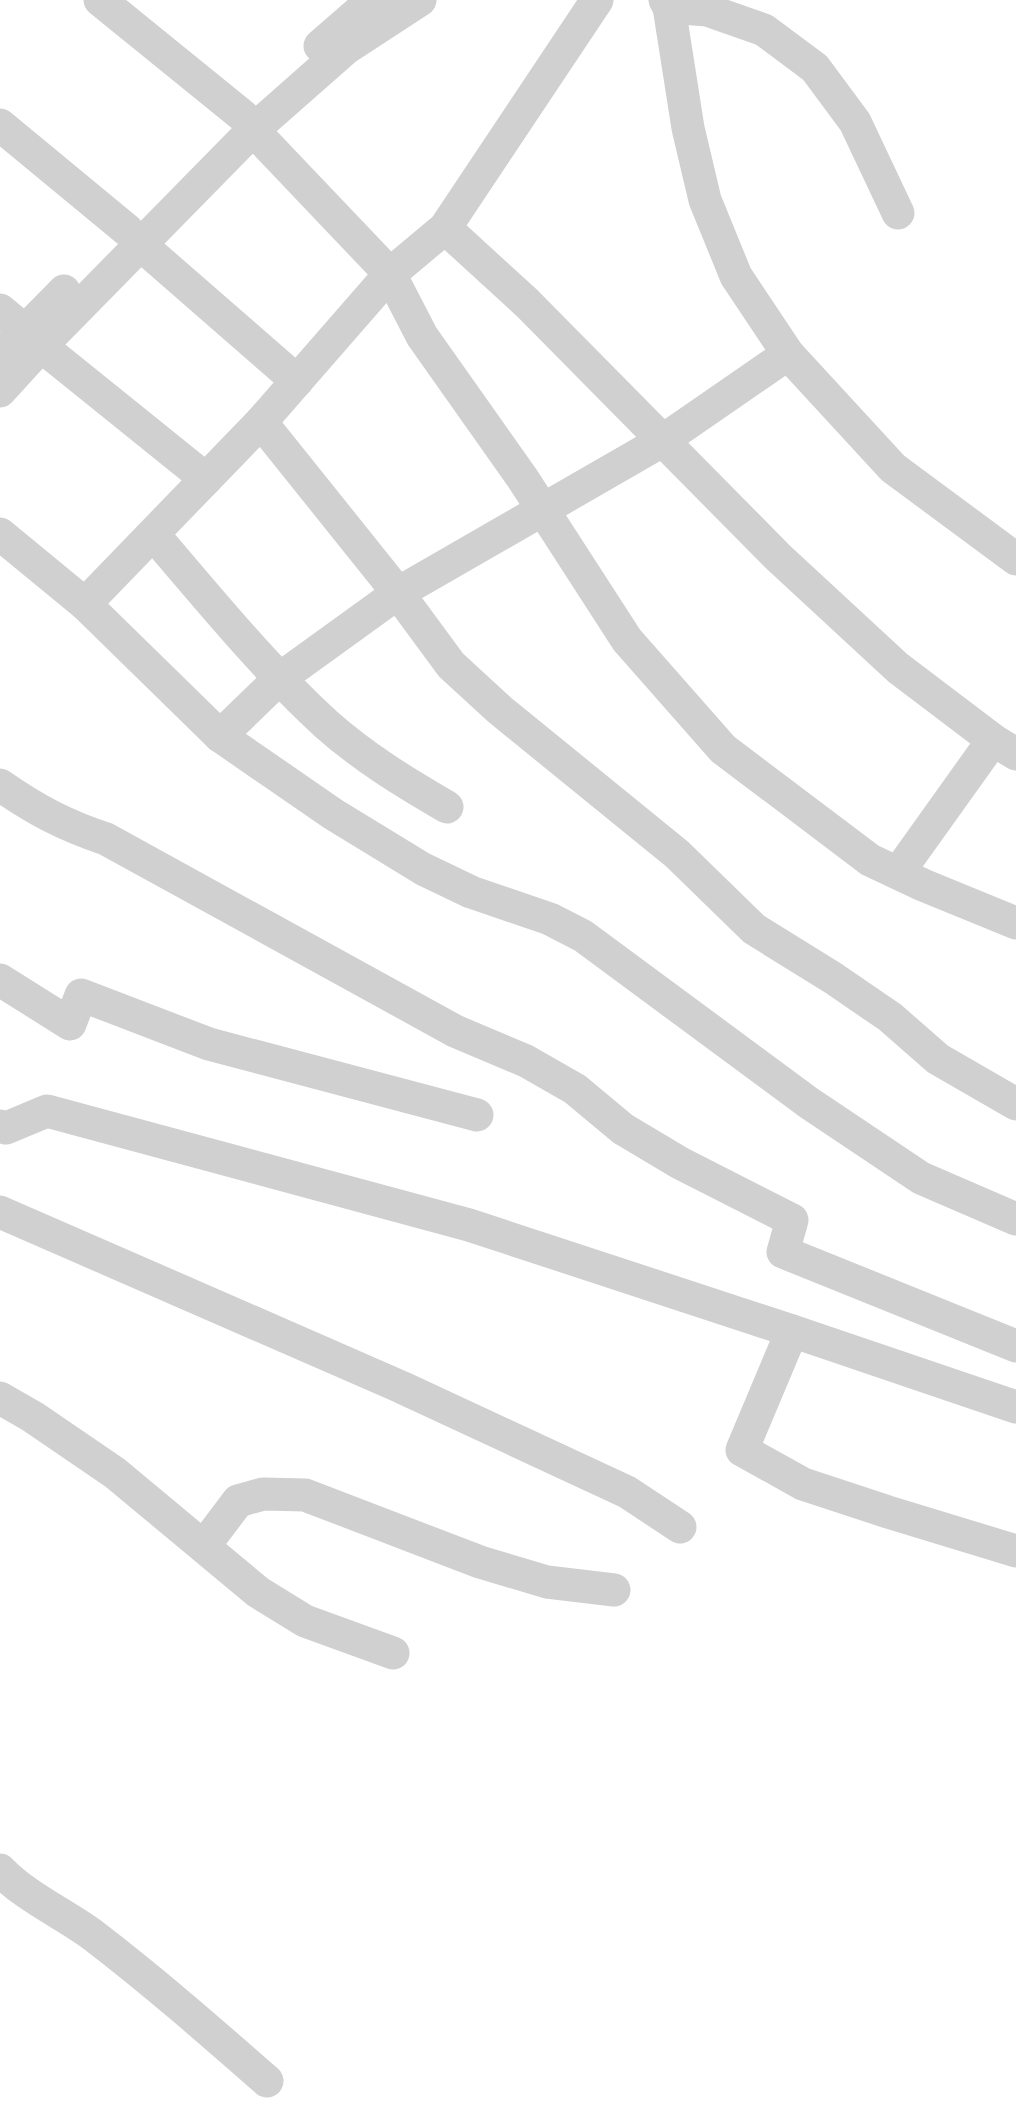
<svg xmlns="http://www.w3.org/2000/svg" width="1016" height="2118" font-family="'Varela Round',sans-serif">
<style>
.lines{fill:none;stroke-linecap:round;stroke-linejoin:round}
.minor{stroke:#d0d0d0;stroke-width:33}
</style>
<rect width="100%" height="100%" fill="#fff"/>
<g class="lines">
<g class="minor">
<polyline points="100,0 243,116"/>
<polyline points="665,0 669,7 688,128 705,200 736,276 788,354 893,468 1016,559"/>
<polyline points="669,7 707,10 764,30 815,68 855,122 898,213"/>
<polyline points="320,46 359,12 377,0"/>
<polyline points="0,125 127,230"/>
<polyline points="253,130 390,274 422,336 523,479 627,640 723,749 870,860 923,885 1016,923"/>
<polyline points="445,228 527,303 778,557 898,668 993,740 1016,754"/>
<polyline points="141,245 297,381"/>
<polyline points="0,310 24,330"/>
<polyline points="41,346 206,479"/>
<polyline points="0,356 64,291"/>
<polyline points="0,391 41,346 253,130 345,49 420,0"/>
<polyline points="261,422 398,593 451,665 500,710 677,854 754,929 833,978 890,1017 938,1059 1016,1104"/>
<polyline points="0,534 85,604 220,736 333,814 423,869 471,892 550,919 583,936 809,1103 921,1178 1016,1219"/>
<path d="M153,534c56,65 110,132 173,190 37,33 78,58 121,83"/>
<polyline points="85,604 261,422 390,274 445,228 597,0"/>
<polyline points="220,736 279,679 398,593 662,441 788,354"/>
<path d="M0,785c36,25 64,40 106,54l349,192 71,30 49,28 48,40 57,34 112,57 -9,32 233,94"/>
<polyline points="898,873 993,740"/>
<polyline points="0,980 70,1024 81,995 209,1044 477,1115"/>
<polyline points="0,1126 6,1128 47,1111 469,1225 792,1331 1016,1407"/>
<polyline points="0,1212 401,1387 627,1492 680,1527"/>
<polyline points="792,1331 742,1450 803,1484 888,1512 1016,1551"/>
<polyline points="0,1398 33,1417 115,1473 258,1592 305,1621 393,1653"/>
<polyline points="204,1546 238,1501 263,1494 305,1495 480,1562 547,1582 614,1590"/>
<path d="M0,1870c27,28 63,43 94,66 60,46 116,95 173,145"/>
</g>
</g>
</svg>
